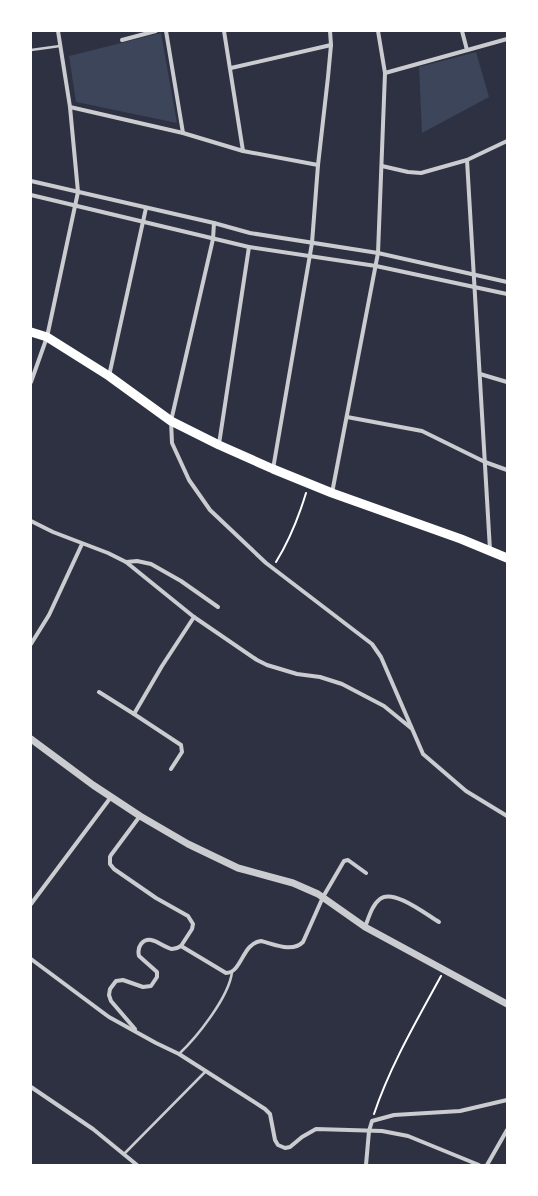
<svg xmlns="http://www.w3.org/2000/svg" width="538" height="1196" font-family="'IBM Plex Sans',sans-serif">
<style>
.green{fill:#3c4559}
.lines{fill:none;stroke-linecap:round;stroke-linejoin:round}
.path{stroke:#fff;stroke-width:2}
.service{stroke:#caccd0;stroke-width:2.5}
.minor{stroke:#caccd0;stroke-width:4}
.tertiary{stroke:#caccd0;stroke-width:7}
.trunk{stroke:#fff;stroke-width:9}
</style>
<rect width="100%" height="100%" fill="#2d3142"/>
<g class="green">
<polygon points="161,33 177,123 76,102 69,56"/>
<polygon points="476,52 489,97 422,133 419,67"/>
</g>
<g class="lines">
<g class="path">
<path d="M276,562c13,-21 23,-46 30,-69"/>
<path d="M374,1114c16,-48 43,-94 67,-138"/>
</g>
<g class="service">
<polyline points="31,50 60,46"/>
<path d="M179,1054c18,-17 50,-57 53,-82"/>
<polyline points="124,1154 206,1071"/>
</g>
<g class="minor">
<polyline points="166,31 183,133"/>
<polyline points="224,31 243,151"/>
<polyline points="462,31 467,50"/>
<polyline points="122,40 156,31"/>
<polyline points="231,68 331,45"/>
<polyline points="385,73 507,39"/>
<polyline points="70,107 183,133 243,151 318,165"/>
<polyline points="467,160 490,550"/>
<polyline points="382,166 408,172 421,173 467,160 507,141"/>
<polyline points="31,181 214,223 250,233 378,253 507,282"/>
<polyline points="31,195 249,247 376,266 507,294"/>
<polyline points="214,223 213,239 171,421 172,443 189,480 210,510 266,563 372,644 381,657 423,754 466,791 507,816"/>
<polyline points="480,374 507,382"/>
<polyline points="109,376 146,208"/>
<polyline points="31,382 47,337 78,192 70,107 58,31"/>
<polyline points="347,417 422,431 485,462 507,470"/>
<polyline points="219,444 249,247"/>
<polyline points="273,469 312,243 318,165 328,77 331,45 330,31"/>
<polyline points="332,493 378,253 385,73 378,31"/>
<polyline points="31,521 53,532 108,553 126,562 194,617 257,660 267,665 297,674 320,677 342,684 384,706 411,728"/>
<polyline points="126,562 137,561 151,564 181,581 218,607"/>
<polyline points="31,644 49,615 82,544"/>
<polyline points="99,692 134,714 181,745 182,752 171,769"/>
<polyline points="134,714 162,666 194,617"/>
<polyline points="31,904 111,797"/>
<path d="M365,927c4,-10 7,-22 15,-28 13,-11 47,16 59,23"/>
<path d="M181,946l45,27c16,0 16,-30 35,-32 13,3 31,12 42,1l20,-45 21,-36 4,-1 18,13"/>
<polyline points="31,959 109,1017 156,1043 179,1054 265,1109 270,1114 275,1140 278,1145 285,1148 290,1147 302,1137 316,1129 382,1131 408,1136 479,1165"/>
<path d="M135,1029l-24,-28 -2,-6 1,-6 6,-8 7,-1 20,7 8,-1 6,-9v-5l-18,-16c-1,-4 -1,-8 2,-12 9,-11 21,3 31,5 4,0 6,-1 9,-3l11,-17 1,-5 -5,-8 -32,-18 -42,-29 -4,-5v-7l1,-2 29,-39"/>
<polyline points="31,1087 93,1129 137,1165"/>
<polyline points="366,1165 369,1131 372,1121 394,1115 460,1111 507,1100"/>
<polyline points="487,1165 507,1130"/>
</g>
<polyline class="tertiary" points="31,739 93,785 140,816 188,844 238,868 293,883 318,894 365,927 507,1004"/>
<polyline class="trunk" points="31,332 47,337 109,376 171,421 219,445 273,469 332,493 461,539 507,558"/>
</g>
<rect width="538" height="1196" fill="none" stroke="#ffffff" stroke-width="64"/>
</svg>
